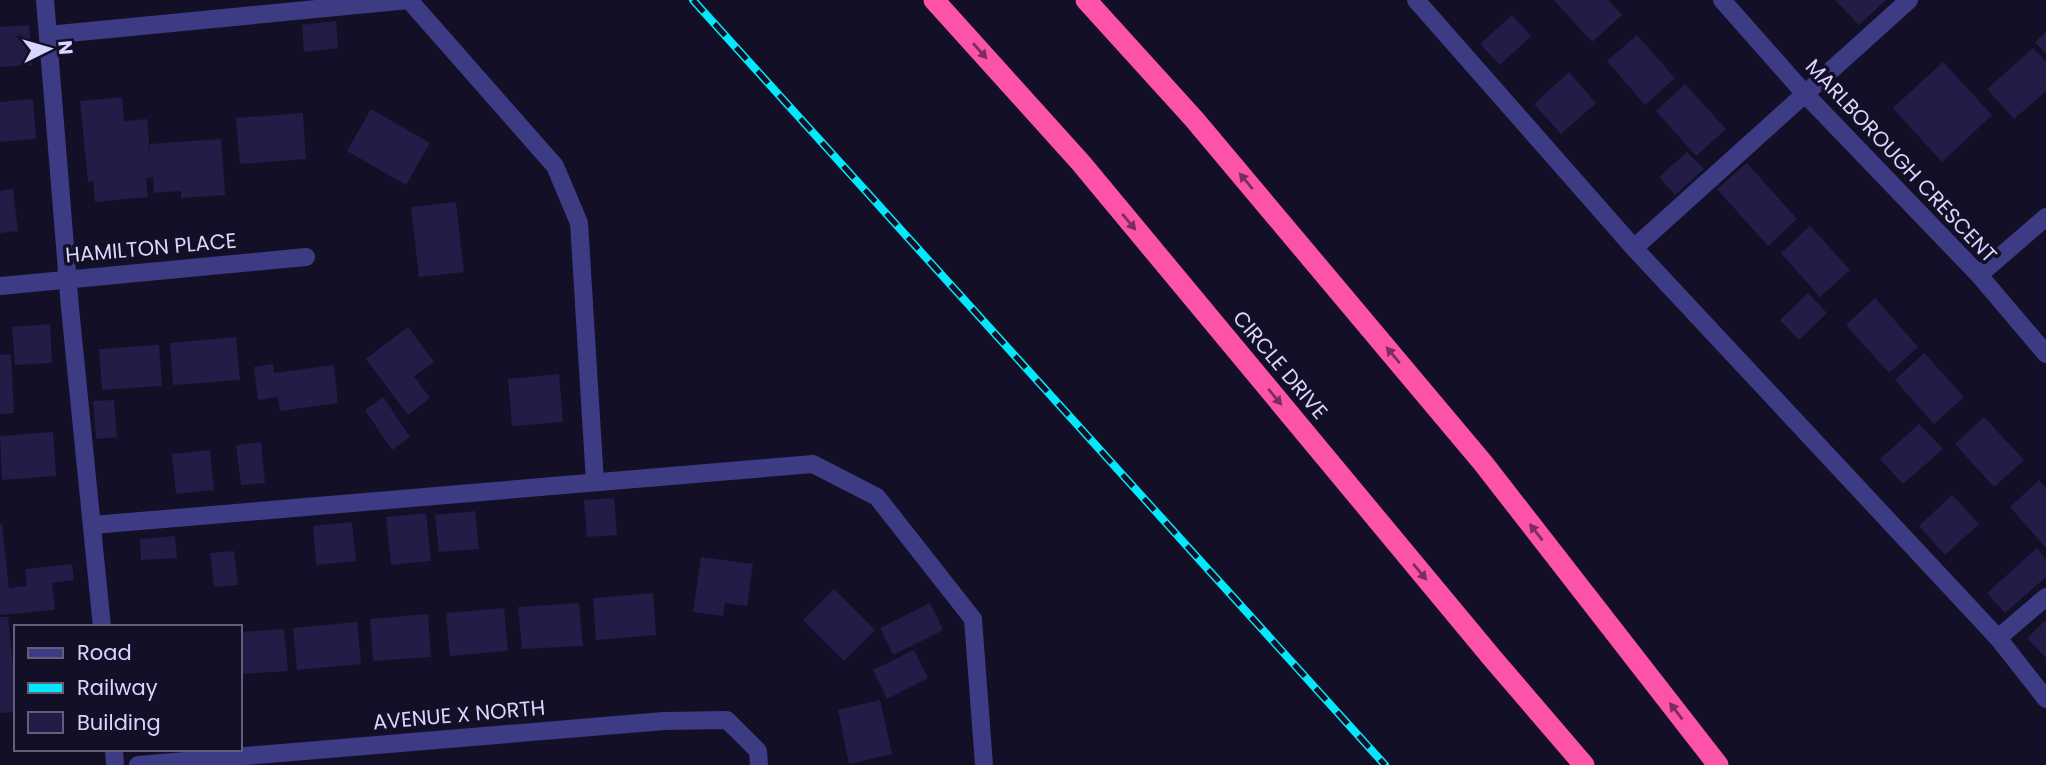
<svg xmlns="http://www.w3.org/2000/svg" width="2046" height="765" font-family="Poppins,sans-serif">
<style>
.building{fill:#231c47}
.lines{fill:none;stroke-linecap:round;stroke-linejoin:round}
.minor{stroke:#3c3b84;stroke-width:18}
.highway{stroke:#fc52a7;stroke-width:21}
.rail-casing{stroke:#04e8fb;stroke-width:8}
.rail{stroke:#130f26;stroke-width:5;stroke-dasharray:16;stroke-linecap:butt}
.oneway{fill:#7c2d60}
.labels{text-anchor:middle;stroke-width:7;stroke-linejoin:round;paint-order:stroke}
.street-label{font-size:21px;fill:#d9d5fe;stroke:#130f26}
</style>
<rect width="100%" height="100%" fill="#130f26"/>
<g class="building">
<polygon points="1554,0 1608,0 1622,15 1592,42"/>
<polygon points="1835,0 1886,0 1859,25"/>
<polygon points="1512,15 1531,36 1500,65 1480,44"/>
<polygon points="336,21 338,48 304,52 302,25"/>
<polygon points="29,25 32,65 0,67 0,27"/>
<polygon points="2046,32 2046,54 2035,42"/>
<polygon points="1637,35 1675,78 1645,105 1607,61"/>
<polygon points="2033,48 2046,62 2046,91 2014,119 1987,89"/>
<polygon points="1943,62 1992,115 1942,162 1893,108"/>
<polygon points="1569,72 1596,103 1561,134 1534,104"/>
<polygon points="1685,84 1726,129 1696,156 1656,111"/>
<polygon points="122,97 124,121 147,119 150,154 150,144 221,139 225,195 181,198 181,191 154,193 153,177 146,178 148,197 95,202 93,181 88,182 80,101"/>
<polygon points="33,99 36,139 0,142 0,102"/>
<polygon points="371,109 430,143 406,185 347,151"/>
<polygon points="303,113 306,159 240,164 236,118"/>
<polygon points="1687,152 1704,169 1675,195 1659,177"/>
<polygon points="1747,163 1797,219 1768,246 1717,189"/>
<polygon points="13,189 18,231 0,233 0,191"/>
<polygon points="456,202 464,272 419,277 411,207"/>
<polygon points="1810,226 1850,270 1820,297 1781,253"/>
<polygon points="1808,293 1827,313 1799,340 1780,320"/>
<polygon points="1875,298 1918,347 1889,373 1846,325"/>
<polygon points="50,324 52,363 15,365 12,327"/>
<polygon points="408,327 434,362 414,376 430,398 408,415 366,359"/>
<polygon points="236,337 240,380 173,385 170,343"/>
<polygon points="159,345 162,386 102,390 99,349"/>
<polygon points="1924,353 1964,397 1934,424 1895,380"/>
<polygon points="11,354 14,413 0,414 0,355"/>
<polygon points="273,364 274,373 334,365 338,403 280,411 278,397 258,400 254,367"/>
<polygon points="559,374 563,422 512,426 508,379"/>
<polygon points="383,397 410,437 392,450 365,410"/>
<polygon points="114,400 117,437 96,439 93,401"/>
<polygon points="1984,417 2024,460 1994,487 1955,444"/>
<polygon points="1919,424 1943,449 1903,484 1880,459"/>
<polygon points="53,432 56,476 2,480 0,436"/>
<polygon points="261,442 265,483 241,485 236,445"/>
<polygon points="210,450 214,490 176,494 172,454"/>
<polygon points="2039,480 2046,488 2046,548 2010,507"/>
<polygon points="1952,495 1979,524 1945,555 1919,526"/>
<polygon points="614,498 617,535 587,537 584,500"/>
<polygon points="475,511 479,549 439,552 435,515"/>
<polygon points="426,513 431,561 391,565 386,517"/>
<polygon points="352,522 356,561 316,565 313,526"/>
<polygon points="0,524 2,524 9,588 27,586 25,569 72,564 74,580 52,583 55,610 0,615"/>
<polygon points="175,536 177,558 141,560 140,539"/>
<polygon points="2037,548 2046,559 2046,577 2005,613 1987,593"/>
<polygon points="234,551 238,585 214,587 210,553"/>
<polygon points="701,557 753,564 747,606 725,603 723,616 693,612"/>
<polygon points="834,589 875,630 844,661 803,620"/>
<polygon points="653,593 656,635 596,640 593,598"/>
<polygon points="579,603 583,646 522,649 518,607"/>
<polygon points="930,603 943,630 893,655 880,628"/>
<polygon points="504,608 508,651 450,656 446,613"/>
<polygon points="428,614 431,657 373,661 370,619"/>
<polygon points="0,617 8,617 16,697 16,712 0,713"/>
<polygon points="2046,620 2046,658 2027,638"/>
<polygon points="357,622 361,664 297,670 293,628"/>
<polygon points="284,629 288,671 240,674 240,632"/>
<polygon points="914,650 928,678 887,699 873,670"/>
<polygon points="880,700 892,754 849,764 838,710"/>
</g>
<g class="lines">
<g class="minor">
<polyline points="45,0 70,308 102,627"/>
<polyline points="1416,0 1634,248 1998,638 2046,699"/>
<polyline points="1722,0 1806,95 1979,275 2046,354"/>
<polyline points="48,35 409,0 555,166 579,223 595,482"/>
<polyline points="1634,248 1909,0"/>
<polyline points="1979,275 2046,217"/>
<polyline points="0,286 306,257"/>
<polyline points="93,525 813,464 877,497 973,619 984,765"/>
<polyline points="1998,638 2046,597"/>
<polyline points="114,749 115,765"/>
<polyline points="138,765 664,721 727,720 758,751 759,765"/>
</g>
<g class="highway">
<polyline points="934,0 1081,163 1493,659 1584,765"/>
<polyline points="1086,0 1194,119 1483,463 1718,765"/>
</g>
<defs>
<polyline id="rail" points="693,0 1385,765"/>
</defs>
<use href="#rail" class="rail-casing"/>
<use href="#rail" class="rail"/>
</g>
<defs><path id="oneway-solid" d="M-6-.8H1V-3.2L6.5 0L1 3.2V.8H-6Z" transform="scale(1.75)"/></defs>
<g class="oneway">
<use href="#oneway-solid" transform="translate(980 51) rotate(48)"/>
<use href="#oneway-solid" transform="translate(1246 181) rotate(-130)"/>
<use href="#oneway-solid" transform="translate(1129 222) rotate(50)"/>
<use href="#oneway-solid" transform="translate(1393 355) rotate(-130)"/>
<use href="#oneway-solid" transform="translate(1275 397) rotate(50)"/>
<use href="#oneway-solid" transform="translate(1536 532) rotate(-128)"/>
<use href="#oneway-solid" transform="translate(1420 572) rotate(50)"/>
<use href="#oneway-solid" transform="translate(1676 711) rotate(-128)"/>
</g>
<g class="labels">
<g class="street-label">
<text transform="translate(1901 161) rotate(47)" y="7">MARLBOROUGH CRESCENT</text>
<text transform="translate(151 248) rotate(-5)" y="7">HAMILTON PLACE</text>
<text transform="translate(1280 365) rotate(50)" y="7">CIRCLE DRIVE</text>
<text transform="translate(459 715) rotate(-5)" y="7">AVENUE X NORTH</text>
</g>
</g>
<rect x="14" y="625" width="228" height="126" fill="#130f26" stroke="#625e7c" stroke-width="2"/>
<rect x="28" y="648" width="35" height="10" fill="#3c3b84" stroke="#625e7c" stroke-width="2"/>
<text x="77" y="660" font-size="21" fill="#d9d5fe">Road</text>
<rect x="28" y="683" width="35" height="10" fill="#04e8fb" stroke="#625e7c" stroke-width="2"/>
<text x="77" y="695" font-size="21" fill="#d9d5fe">Railway</text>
<rect x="28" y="712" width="35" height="21" fill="#231c47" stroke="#625e7c" stroke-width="2"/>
<text x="77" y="730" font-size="21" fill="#d9d5fe">Building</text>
<g transform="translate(49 49) rotate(85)" stroke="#130f26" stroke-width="5" paint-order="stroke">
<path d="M0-5L12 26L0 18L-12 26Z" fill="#d9d5fe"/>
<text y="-10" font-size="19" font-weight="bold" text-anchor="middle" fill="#d9d5fe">N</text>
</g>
</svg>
